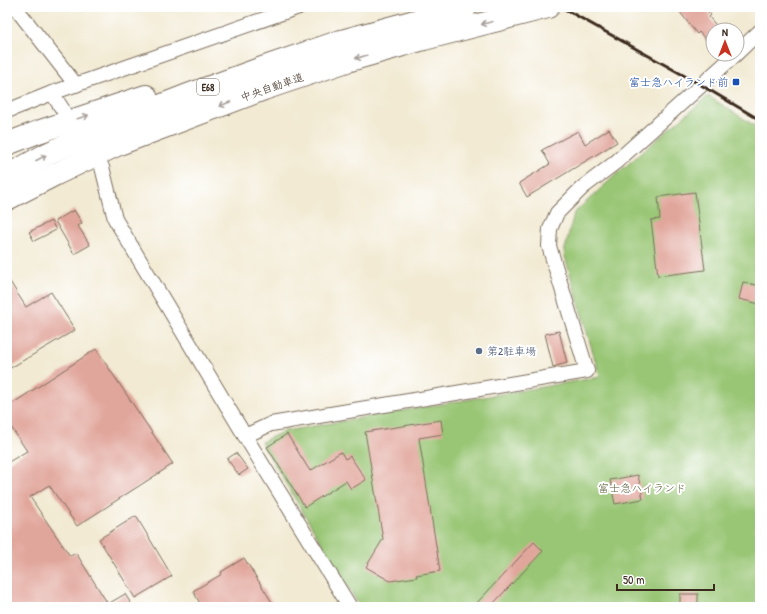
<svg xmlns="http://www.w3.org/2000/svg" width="767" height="614" font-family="'Patrick Hand','Klee One',sans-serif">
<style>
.green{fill:#99c674;stroke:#6a7849}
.building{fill:#e1a69b}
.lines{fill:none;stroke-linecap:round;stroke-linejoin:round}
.street-casing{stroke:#7b6d5d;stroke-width:16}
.highway-casing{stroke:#7b6d5d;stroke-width:24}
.street{stroke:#fff;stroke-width:14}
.highway{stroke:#fff;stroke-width:22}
.rail{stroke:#3b2a1e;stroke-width:3}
.oneway{stroke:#a79f9a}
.transit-dot{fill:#1a4fb4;stroke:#fff;stroke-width:1.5}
.service-dot{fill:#5c6f8a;stroke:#fff;stroke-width:1.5}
.labels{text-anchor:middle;stroke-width:4;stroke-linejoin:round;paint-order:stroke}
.shield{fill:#fff;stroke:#766a62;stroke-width:1}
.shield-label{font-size:10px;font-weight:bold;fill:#3b2a1e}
.transit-label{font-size:11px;fill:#164399;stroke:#fff;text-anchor:end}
.street-label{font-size:11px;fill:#3b2a1e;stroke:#fff}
.service-label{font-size:11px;fill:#4e5e75;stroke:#fff;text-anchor:start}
.park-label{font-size:11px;fill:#5c613c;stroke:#fff}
</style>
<rect width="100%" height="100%" fill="#fff"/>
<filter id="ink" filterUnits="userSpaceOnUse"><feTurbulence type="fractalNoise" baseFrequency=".025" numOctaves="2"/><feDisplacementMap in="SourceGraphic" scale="8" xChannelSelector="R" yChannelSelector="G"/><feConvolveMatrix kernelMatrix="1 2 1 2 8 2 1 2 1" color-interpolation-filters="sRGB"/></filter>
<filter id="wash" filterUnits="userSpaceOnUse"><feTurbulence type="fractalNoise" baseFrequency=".012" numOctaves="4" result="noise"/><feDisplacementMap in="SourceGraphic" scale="16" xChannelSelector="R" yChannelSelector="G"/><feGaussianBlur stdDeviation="0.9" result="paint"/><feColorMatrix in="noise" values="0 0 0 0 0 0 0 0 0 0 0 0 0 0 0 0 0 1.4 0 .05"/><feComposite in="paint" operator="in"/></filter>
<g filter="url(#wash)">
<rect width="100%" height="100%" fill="#f2ead3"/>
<polygon class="green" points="708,96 760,129 760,607 360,607 261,442 285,431 600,377 564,253 574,213 620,171"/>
<g id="blocks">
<g class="building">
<polygon points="676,7 704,7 711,15 709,17 720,30 713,30 713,48 699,32 697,34"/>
<polygon points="609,129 617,142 527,197 519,183 550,164 542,150 578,131 585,144"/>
<polygon points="695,192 705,270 658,276 651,220 660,219 658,197"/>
<polygon points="74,210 82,223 78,226 90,245 74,254 55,221"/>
<polygon points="51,221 56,230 34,241 29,232"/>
<polygon points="7,277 26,307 51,292 75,330 7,370"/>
<polygon points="743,282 760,286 760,304 739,299"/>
<polygon points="559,331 567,363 553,367 545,334"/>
<polygon points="96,349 173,464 77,526 49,485 30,497 70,556 76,553 108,604 125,594 133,607 7,607 7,463 27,451 7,421 7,407"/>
<polygon points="441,420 443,434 419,438 440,571 416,575 417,577 390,581 366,567 383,539 365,432"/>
<polygon points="287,434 310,471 341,452 345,459 350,456 366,480 351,489 346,481 305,507 267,447"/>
<polygon points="236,453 248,469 239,475 227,459"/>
<polygon points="638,475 643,499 615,504 610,480"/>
<polygon points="136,516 172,576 135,598 99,539"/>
<polygon points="534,542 543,551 490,607 473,607"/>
<polygon points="244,558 275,607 202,607 193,591 222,574 221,572"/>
<rect x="680" y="594" width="18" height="13"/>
</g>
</g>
</g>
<g filter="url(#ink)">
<use href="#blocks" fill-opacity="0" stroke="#7b6d5d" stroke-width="1"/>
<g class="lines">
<defs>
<g id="street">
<polyline points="15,7 76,85"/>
<polyline points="737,53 760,31"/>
<polyline points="52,93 63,110"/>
<polyline points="7,111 52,93 299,7"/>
<polyline points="102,167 115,219 245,436 350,607"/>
<polyline points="245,436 271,424 587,371 549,246 550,229 557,213 582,188 616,162 736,54"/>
</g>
<g id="highway">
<polyline points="7,144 38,132 146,96"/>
<polyline points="7,176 49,153 111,125 188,95 262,68 341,41 466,7"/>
<polyline points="7,199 56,174 119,144 264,89 347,61 424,39 548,7"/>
</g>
</defs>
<use href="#street" class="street-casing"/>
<use href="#highway" class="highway-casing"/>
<use href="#street" class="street"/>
<use href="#highway" class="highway"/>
<polyline class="rail" points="561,7 701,85 760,120"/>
</g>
<defs><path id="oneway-shaft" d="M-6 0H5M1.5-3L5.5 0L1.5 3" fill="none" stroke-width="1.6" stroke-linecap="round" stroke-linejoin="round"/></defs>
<g class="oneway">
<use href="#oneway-shaft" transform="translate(487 23) rotate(165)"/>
<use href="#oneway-shaft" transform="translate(361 57) rotate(164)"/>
<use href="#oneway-shaft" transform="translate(225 104) rotate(159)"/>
<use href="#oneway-shaft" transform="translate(83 117) rotate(-18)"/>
<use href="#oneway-shaft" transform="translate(41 158) rotate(-28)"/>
</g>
</g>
<rect class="transit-dot" x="732" y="78" width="8" height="8" rx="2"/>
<circle class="service-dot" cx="479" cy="351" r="4"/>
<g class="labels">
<rect class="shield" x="197" y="79" width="22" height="16" rx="3"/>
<g class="shield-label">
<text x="208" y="91">E68</text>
</g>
<g class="transit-label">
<text x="728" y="86">富士急ハイランド前</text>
</g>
<g class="street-label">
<text transform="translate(272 87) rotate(-19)" y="4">中央自動車道</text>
</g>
<g class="service-label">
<text x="487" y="355">第2駐車場</text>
</g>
<g class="park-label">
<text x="642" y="492">富士急ハイランド</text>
</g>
</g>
<rect width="767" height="614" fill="none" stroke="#fff" stroke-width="24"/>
<g transform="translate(725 42)"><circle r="19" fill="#ffffff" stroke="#b1aaa5"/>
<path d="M0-3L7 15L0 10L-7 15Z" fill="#c8321e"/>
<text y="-6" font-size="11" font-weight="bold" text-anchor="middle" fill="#3b2a1e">N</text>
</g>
<path d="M617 584v6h97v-6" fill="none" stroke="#3b2a1e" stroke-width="2"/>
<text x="623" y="584" font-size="12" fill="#3b2a1e" stroke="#ffffff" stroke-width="3" paint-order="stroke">50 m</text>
</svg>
